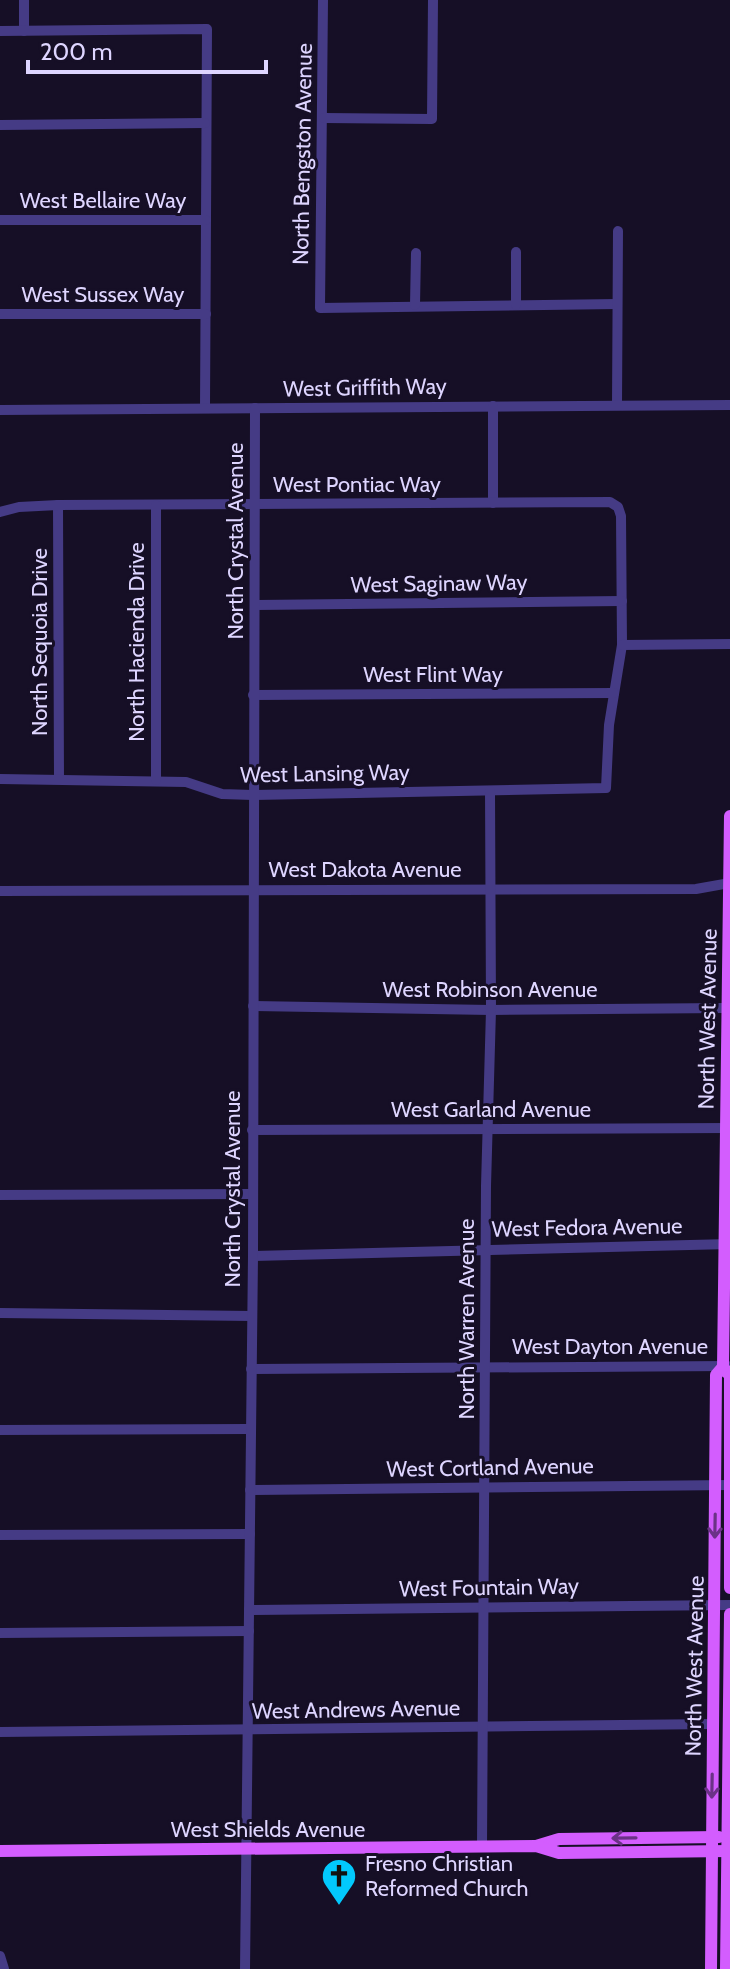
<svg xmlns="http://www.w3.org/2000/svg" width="730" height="1969" font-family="Cabin,sans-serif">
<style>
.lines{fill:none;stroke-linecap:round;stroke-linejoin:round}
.minor{stroke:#453b85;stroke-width:10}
.major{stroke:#d35dfe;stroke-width:12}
.oneway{stroke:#6b3287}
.labels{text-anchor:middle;stroke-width:6;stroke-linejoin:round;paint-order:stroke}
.street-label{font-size:22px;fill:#ded5ff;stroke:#160f26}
.poi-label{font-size:22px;fill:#ded5ff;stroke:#160f26;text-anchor:start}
</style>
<rect width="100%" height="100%" fill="#160f26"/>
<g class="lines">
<g class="minor">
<polyline points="24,0 24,31"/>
<polyline points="323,0 320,308 617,304"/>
<polyline points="0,31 207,29 205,408"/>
<polyline points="324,118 432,119 433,0"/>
<polyline points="0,125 205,123"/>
<polyline points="0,220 206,220"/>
<polyline points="516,252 516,305"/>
<polyline points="415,305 416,253"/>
<polyline points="0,314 206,314"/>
<polyline points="617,405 618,231"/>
<polyline points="0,410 730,405"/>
<polyline points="493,503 493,406"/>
<polyline points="58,505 59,779"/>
<polyline points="0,512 19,507 58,505 610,502 618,507 621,516 622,645 609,725 606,788 253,795 222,794 186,782 0,779"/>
<polyline points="256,605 622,601"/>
<polyline points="622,645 730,644"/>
<polyline points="253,695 614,693"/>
<polyline points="156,780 156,505"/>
<polyline points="0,891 696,889 730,883"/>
<polyline points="253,1006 491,1010 726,1008"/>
<polyline points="252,1130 730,1128"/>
<polyline points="0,1195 252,1194"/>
<polyline points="253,1256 730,1244"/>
<polyline points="0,1313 252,1316"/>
<polyline points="251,1369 728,1366"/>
<polyline points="0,1430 249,1429"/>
<polyline points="250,1490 730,1485"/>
<polyline points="0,1535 250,1534"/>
<polyline points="249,1610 730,1605"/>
<polyline points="0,1633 249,1631"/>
<polyline points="0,1732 713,1724"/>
<polyline points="482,1847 486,1186 491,1010 490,791"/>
<polyline points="0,1956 4,1969"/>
<polyline points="245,1969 253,1256 255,408"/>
</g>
<g class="major">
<polyline points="723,1367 730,1376 730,1588"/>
<polyline points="536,1846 559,1839 719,1837"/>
<polyline points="0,1851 536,1846 559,1853 730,1851"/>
<polyline points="711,1969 716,1375 723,1367 730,816"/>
<polyline points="726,1969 730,1614"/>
</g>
</g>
<defs><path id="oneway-shaft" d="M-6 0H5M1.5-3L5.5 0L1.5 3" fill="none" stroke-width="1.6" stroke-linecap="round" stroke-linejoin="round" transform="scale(2)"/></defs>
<g class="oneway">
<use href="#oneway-shaft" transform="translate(715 1526) rotate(91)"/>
<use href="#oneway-shaft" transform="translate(712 1786) rotate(91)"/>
<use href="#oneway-shaft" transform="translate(624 1838) rotate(179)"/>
</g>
<defs>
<symbol id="church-pin" viewBox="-11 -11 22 30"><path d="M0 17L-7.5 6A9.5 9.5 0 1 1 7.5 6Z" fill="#02c9fd" stroke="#160f26"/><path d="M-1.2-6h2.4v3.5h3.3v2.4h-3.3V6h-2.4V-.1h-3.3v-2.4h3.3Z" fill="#111"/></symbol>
</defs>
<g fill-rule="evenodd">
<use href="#church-pin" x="319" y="1856" width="40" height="54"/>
</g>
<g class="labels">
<g class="street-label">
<text transform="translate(302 154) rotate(-89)" y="8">North Bengston Avenue</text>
<text x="103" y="208">West Bellaire Way</text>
<text x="103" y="302">West Sussex Way</text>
<text transform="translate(365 387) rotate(-1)" y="8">West Griffith Way</text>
<text x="357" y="492">West Pontiac Way</text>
<text transform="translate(235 541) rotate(-90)" y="8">North Crystal Avenue</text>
<text transform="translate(439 583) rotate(-1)" y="8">West Saginaw Way</text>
<text transform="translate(39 642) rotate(-90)" y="8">North Sequoia Drive</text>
<text transform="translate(136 642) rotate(-90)" y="8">North Hacienda Drive</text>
<text x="433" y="682">West Flint Way</text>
<text transform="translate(325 773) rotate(-1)" y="8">West Lansing Way</text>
<text x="365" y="877">West Dakota Avenue</text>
<text x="490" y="997">West Robinson Avenue</text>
<text transform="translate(707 1019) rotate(-89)" y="8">North West Avenue</text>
<text x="491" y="1117">West Garland Avenue</text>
<text transform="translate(232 1189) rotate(-90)" y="8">North Crystal Avenue</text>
<text transform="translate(587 1227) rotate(-1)" y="8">West Fedora Avenue</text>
<text transform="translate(466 1319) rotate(-90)" y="8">North Warren Avenue</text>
<text x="610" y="1354">West Dayton Avenue</text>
<text transform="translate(490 1467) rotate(-1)" y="8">West Cortland Avenue</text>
<text transform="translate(489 1587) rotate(-1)" y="8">West Fountain Way</text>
<text transform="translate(694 1666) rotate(-89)" y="8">North West Avenue</text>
<text transform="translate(356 1709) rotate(-1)" y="8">West Andrews Avenue</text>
<text x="268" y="1837">West Shields Avenue</text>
</g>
<g class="poi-label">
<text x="365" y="1871">Fresno Christian<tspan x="365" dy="25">Reformed Church</tspan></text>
</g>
</g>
<path d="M28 60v12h238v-12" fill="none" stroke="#ded5ff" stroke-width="4"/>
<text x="40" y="60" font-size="24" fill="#ded5ff" stroke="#160f26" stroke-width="6" paint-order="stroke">200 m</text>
</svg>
